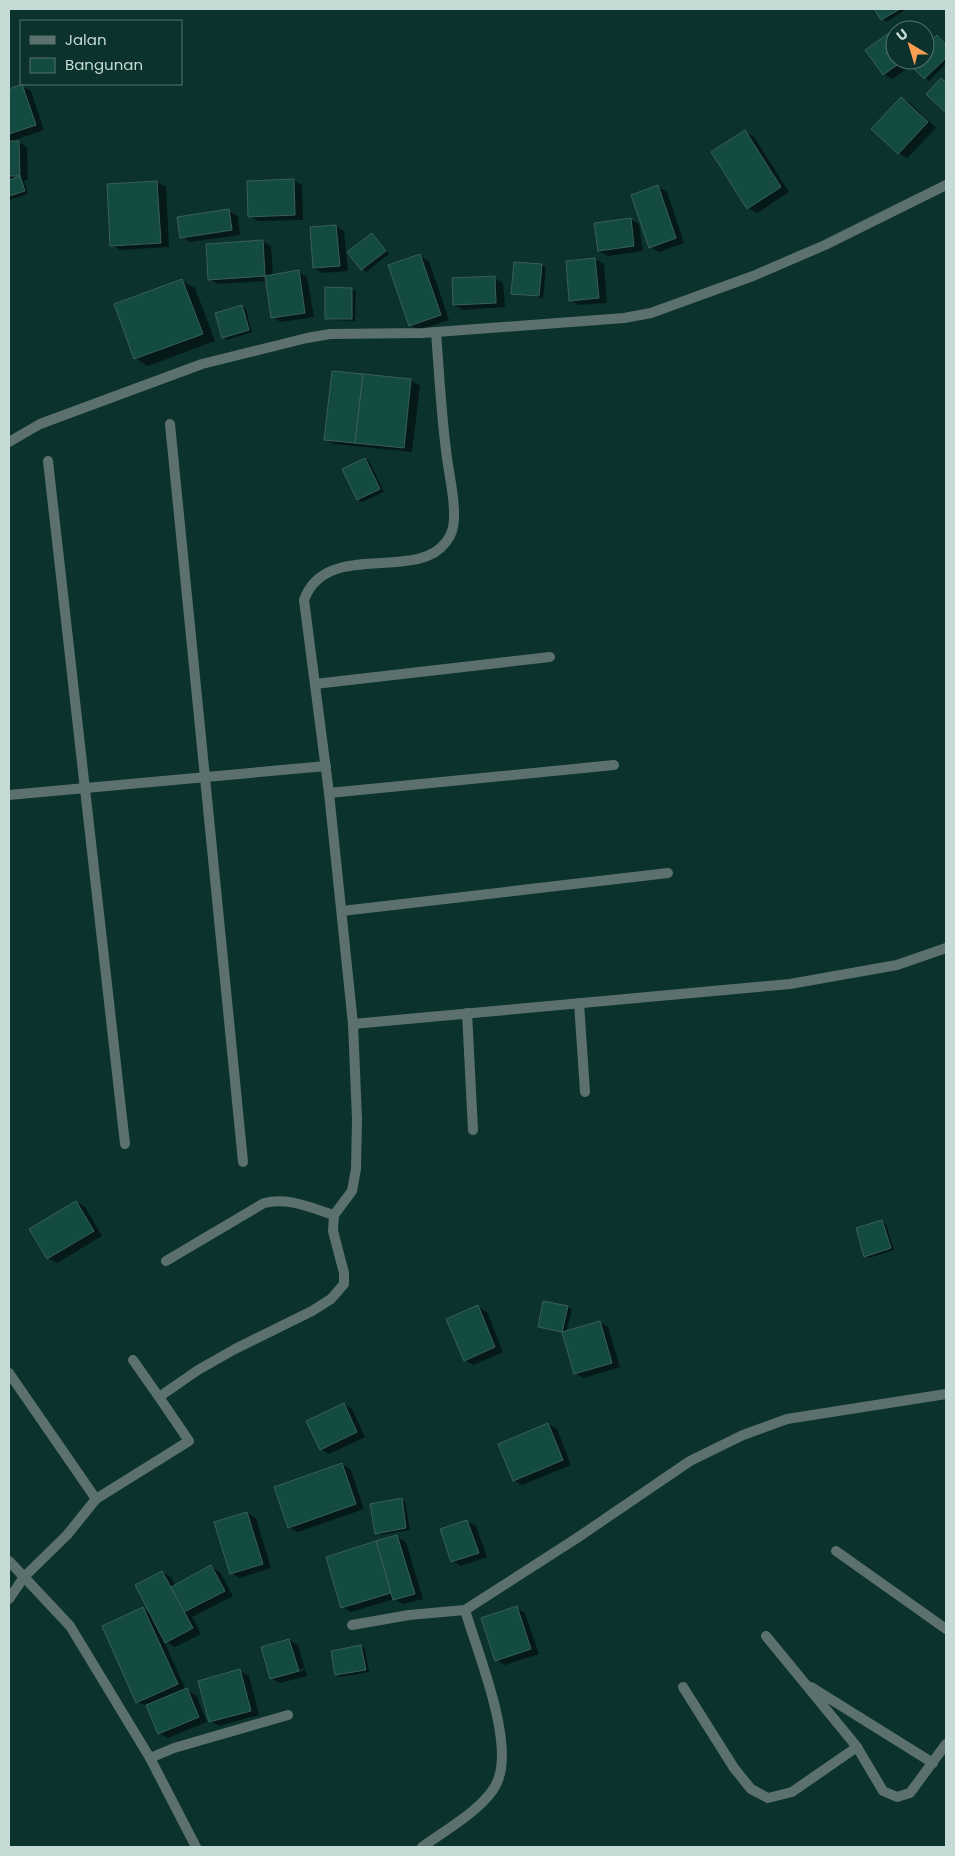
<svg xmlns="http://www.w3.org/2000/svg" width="955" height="1856" font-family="Poppins,sans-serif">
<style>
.shadow{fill:#0007;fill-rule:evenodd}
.building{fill:#134a42;stroke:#3a5f59}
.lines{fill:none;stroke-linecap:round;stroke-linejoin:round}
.minor{stroke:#5c716d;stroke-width:10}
</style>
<rect width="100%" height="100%" fill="#0b322d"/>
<g class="shadow">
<polygon points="876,9 907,9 886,22"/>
<polygon points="899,27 903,30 895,30 895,60 925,60 925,48 937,37 946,45 946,64 929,81 912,65 892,79 884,74 866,51"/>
<polygon points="22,86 31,91 44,130 9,142 9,90"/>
<polygon points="901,98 910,103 936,128 907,158 899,153"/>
<polygon points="745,132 754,137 789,192 757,213 748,208"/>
<polygon points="19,142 27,147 28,180 24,181 28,194 9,200 9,143"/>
<polygon points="293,180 302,185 303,220 258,221 250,216"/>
<polygon points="157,182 166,187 169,247 120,250 112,245"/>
<polygon points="658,187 667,192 684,243 659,252 650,247"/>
<polygon points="229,211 238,216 240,235 190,242 181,237"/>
<polygon points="630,219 639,224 643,251 608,256 599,251"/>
<polygon points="336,226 344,231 348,271 323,273 314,268"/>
<polygon points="372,234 389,254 366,272 349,252"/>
<polygon points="262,241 271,246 273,276 298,272 307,277 314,317 281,322 272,317 267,281 218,284 209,279"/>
<polygon points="420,256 429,261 449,320 419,330 410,325"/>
<polygon points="595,259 604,264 607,303 579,305 570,300"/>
<polygon points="542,265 546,268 543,298 512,293"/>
<polygon points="495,278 503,283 505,307 463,310 454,305"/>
<polygon points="182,281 195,288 215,341 148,366 135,358"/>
<polygon points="327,289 352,289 356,291 355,321 330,320 326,318"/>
<polygon points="242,306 246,309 252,332 227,340 223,338"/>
<polygon points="333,373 411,380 420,386 412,452 334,444 325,439"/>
<polygon points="365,459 369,461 384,492 362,502 358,500 344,469"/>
<polygon points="76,1202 85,1207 102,1236 57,1263 48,1258 31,1229"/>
<polygon points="882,1221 886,1224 894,1250 869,1258 865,1256"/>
<polygon points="478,1307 487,1312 503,1352 473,1365 465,1360"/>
<polygon points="568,1307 572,1310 566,1332 599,1322 608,1327 620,1367 584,1378 575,1373 564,1333 539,1327"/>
<polygon points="344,1404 352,1409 365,1437 329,1454 321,1449"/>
<polygon points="548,1424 557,1429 571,1465 522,1485 514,1480"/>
<polygon points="342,1464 351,1470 364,1509 298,1532 289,1527"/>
<polygon points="401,1500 405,1502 410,1530 381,1535 377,1533"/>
<polygon points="247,1513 256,1518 271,1568 240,1578 231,1573"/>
<polygon points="467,1521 476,1526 487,1557 461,1566 452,1561"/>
<polygon points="397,1537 406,1542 423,1599 403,1604 394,1599 351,1612 342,1607"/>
<polygon points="211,1567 220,1572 233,1596 192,1617 201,1634 175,1647 164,1641 186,1690 196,1695 207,1722 168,1738 159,1733 148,1706 137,1702 143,1609 151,1613 162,1572 171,1577 176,1586"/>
<polygon points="517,1608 525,1613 539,1654 505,1665 496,1660"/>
<path d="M289,1640l9,5 9,31 -27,7 -9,-5zM304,1668l1,2 -29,8v-2z"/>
<polygon points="361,1646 365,1649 369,1672 340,1677 336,1674"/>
<polygon points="240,1671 249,1676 259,1715 219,1726 210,1721"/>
</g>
<g class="building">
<polygon points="874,9 900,9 881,20"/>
<polygon points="899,26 902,30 895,30 895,60 904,60 883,75 865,50"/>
<polygon points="937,35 946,45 946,58 924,79 908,63 911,60 925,60 925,47"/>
<polygon points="941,78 946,83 946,113 926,94"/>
<polygon points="22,84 36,125 9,134 9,89"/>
<polygon points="901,97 928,122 898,154 871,129"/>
<polygon points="745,130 781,187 747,209 711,152"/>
<polygon points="9,141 19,141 20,176 9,176"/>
<polygon points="20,176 25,191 9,196 9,180"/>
<polygon points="294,179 295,215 248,217 247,181"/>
<polygon points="157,181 161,243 110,246 107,184"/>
<polygon points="658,185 676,238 649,248 631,195"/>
<polygon points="229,209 232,230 180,238 177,217"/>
<polygon points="631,218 634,246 598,251 594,223"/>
<polygon points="336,225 340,266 313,268 310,227"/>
<polygon points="372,233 386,251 361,270 347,252"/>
<polygon points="263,240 265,276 208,280 206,244"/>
<polygon points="420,254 441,315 409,326 388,265"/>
<polygon points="595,258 599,298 569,301 566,261"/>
<polygon points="514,262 542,264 539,296 511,294"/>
<polygon points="299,270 305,313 271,318 265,276"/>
<polygon points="495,276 496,303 453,305 452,278"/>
<polygon points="182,279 203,334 134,359 114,304"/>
<polygon points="325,287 352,288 352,319 325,319"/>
<polygon points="242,305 249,330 222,338 215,313"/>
<polygon points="332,371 363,374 355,443 324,440"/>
<polygon points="363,374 411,379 404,448 355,443"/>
<polygon points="365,458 380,489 357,500 342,469"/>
<polygon points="76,1201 94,1231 47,1259 29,1229"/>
<polygon points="882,1220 891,1248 864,1257 856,1228"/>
<polygon points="543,1301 568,1306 562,1332 538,1327"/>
<polygon points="478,1305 495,1347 464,1361 446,1319"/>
<polygon points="600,1321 612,1363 574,1374 562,1332"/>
<polygon points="344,1403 357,1432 320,1450 306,1421"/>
<polygon points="548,1423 563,1460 513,1481 498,1444"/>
<polygon points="342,1463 356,1504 288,1528 274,1487"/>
<polygon points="402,1498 406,1528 375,1534 370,1504"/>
<polygon points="247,1512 263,1564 230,1574 214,1522"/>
<polygon points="467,1520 479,1553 451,1562 440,1529"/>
<polygon points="397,1535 415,1594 393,1600 376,1541"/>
<polygon points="376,1541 391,1593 341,1608 326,1557"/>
<polygon points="211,1565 225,1591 184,1612 171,1587"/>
<polygon points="162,1571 193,1628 165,1643 135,1585"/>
<polygon points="517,1606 531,1649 495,1661 481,1618"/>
<polygon points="143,1607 178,1684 136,1703 102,1626"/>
<polygon points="289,1639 299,1671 270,1679 261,1647"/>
<polygon points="361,1645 366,1670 335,1675 331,1651"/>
<polygon points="240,1669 251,1711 209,1722 198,1681"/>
<polygon points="187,1688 199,1717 158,1734 146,1705"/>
</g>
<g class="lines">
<g class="minor">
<polyline points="170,424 243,1162"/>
<polyline points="9,442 40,424 202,364 307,338 330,334 423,333 624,318 651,313 753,276 825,245 946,185"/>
<polyline points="48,461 125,1144"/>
<polyline points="315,684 550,657"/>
<polyline points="329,793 614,765"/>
<polyline points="9,795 326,766"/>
<polyline points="342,911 668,873"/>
<polyline points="579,1003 585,1092"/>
<polyline points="467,1013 473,1130"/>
<polyline points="353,1024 790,984 897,965 946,948"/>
<path d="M166,1261l98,-58c25,-6 47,5 70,12"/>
<path d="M133,1360l26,37 39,-27 37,-21 77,-38 19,-12 13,-15v-11l-11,-42 1,-16 18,-24 4,-22 1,-50 -4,-95 -24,-231 -25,-193c22,-61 112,-17 142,-58 6,-7 8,-15 8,-25 1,-21 -6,-46 -8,-67 -5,-39 -7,-79 -10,-118"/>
<polyline points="9,1373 96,1499 189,1441 159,1397"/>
<polyline points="836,1551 946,1629"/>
<polyline points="9,1561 70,1626 150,1758 174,1748 288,1715"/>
<polyline points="9,1599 24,1577 67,1535 96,1499"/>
<polyline points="352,1625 409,1615 465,1610 577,1538 690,1461 743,1435 787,1419 946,1394"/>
<polyline points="766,1636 857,1747 883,1791 897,1797 910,1793 946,1744"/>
<polyline points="683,1687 734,1768 751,1789 768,1798 792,1792 857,1747"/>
<polyline points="811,1687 933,1763"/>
<polyline points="150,1758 196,1847"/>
<path d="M422,1847c22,-16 67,-41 76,-67 16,-40 -21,-129 -33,-170"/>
</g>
</g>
<rect width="955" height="1856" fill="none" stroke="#c6dad6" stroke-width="20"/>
<rect x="20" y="20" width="162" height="65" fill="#0b322d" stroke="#567571"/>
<rect x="30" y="36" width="25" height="8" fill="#5c716d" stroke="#567571"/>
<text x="65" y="45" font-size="15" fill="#c6dad6">Jalan</text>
<rect x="30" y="58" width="25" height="15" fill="#134a42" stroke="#567571"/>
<text x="65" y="70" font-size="15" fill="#c6dad6">Bangunan</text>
<g transform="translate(910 45) rotate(322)"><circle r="24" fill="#0b322d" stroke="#567571"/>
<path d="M0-4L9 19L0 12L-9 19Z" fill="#fb9e51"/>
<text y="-8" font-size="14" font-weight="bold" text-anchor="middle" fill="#c6dad6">U</text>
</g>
</svg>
